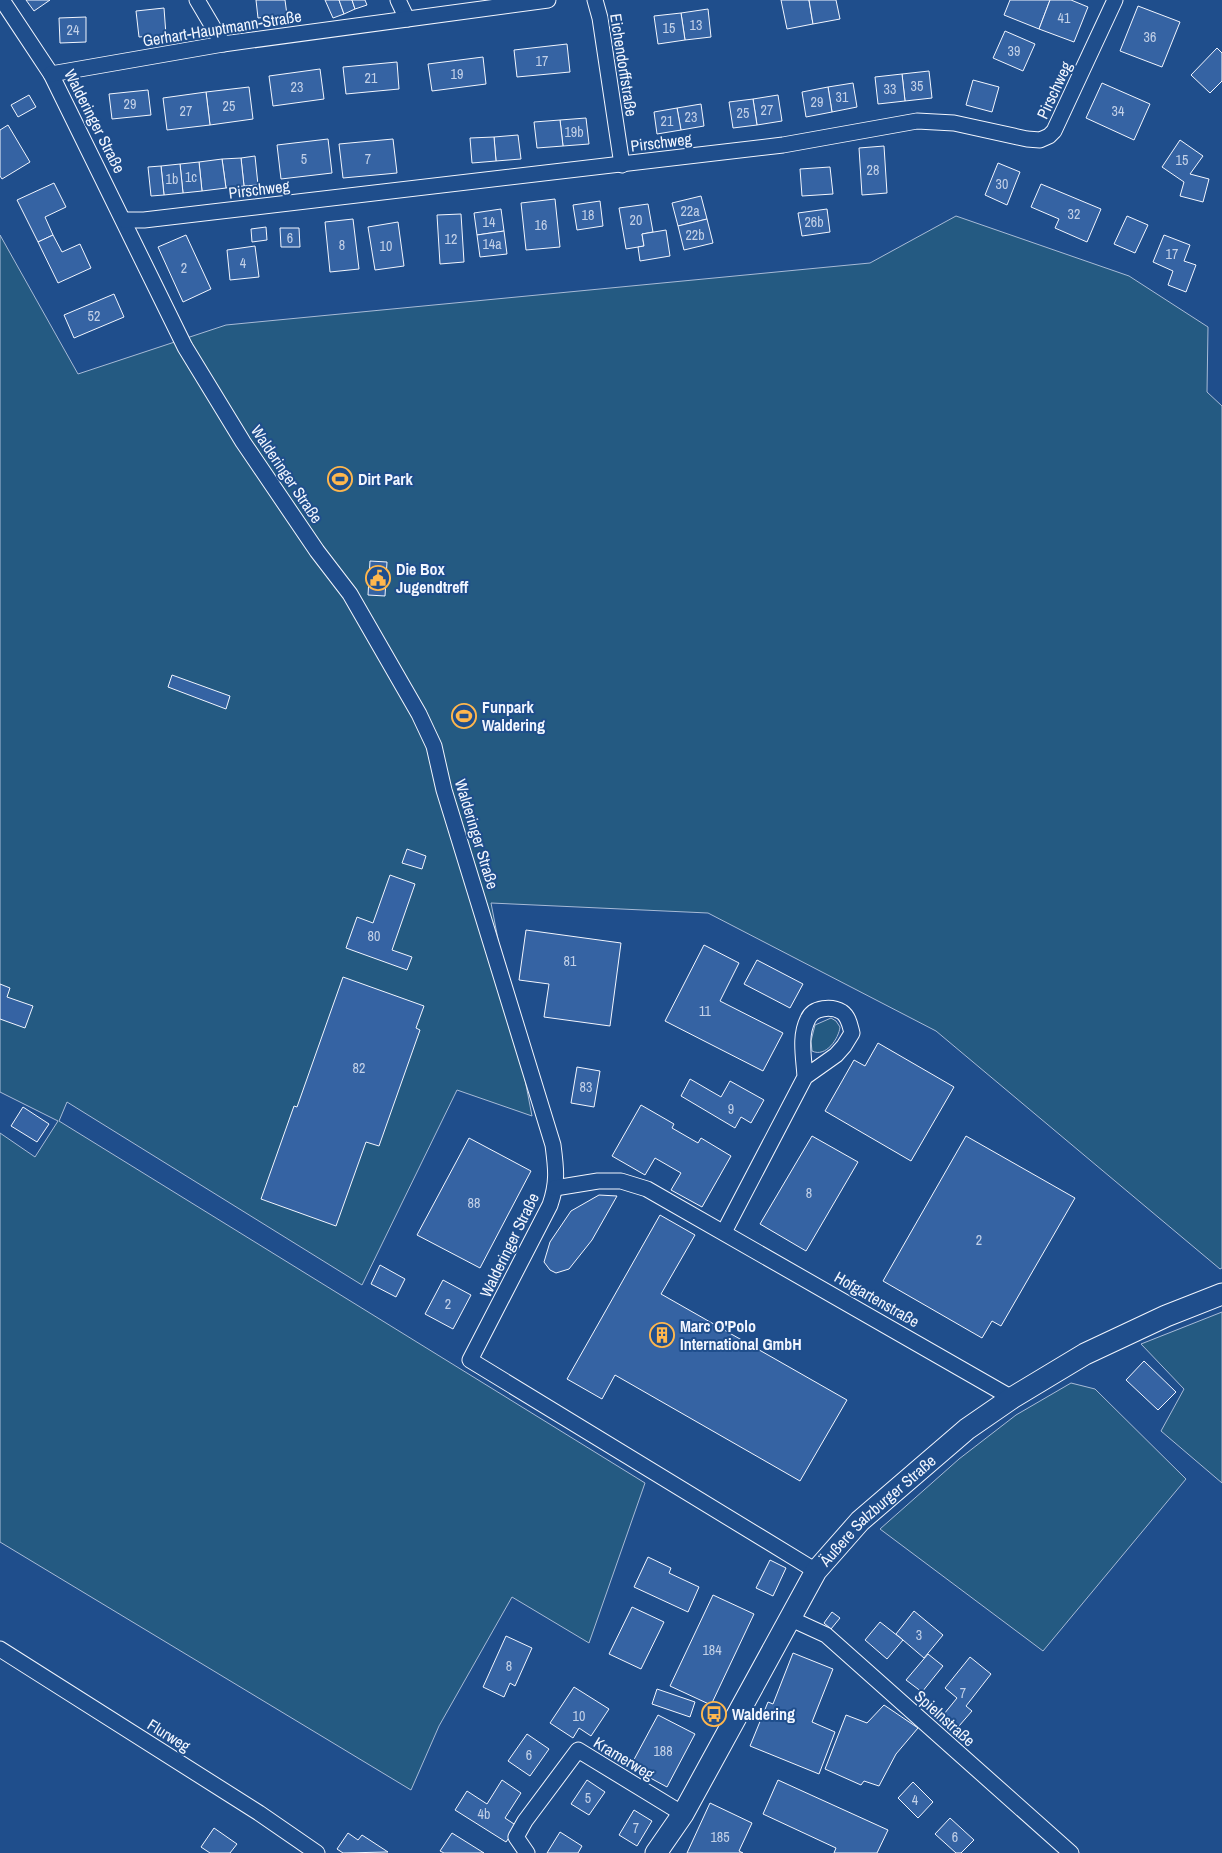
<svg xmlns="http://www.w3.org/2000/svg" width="1222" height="1853" font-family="'Archivo Narrow',sans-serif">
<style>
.green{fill:#245a82;stroke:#a8bbd7}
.building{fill:#3563a3;stroke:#f2f6ff}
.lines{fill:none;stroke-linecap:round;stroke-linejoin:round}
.minor-casing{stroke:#f2f6ff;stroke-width:17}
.secondary-casing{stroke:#f2f6ff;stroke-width:23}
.minor{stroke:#1f4e8c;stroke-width:15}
.secondary{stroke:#1f4e8c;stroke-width:21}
.labels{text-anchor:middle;stroke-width:4;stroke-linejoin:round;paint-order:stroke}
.number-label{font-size:14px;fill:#c3d1e8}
.street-label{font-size:16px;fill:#f2f6ff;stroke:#1f4e8c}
.poi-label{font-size:16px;font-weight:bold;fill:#f2f6ff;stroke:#1f4e8c;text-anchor:start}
</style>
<rect width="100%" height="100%" fill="#1f4e8c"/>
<g class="green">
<polygon points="956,216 1129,276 1208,327 1207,392 1222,406 1222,1268 1220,1269 936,1031 708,913 491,903 532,1116 457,1090 362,1285 67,1102 59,1121 645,1483 589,1643 512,1597 439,1726 411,1790 0,1542 0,1133 35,1157 58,1121 0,1092 0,235 78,374 226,325 870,263"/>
<path d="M831,1018l5,3 4,6c-1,11 -14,31 -28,24l-1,-10 4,-16z"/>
<polygon points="1222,1312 1222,1483 1161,1431 1184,1389 1141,1344"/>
<polygon points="1071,1383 1095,1389 1186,1479 1043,1651 880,1529 959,1459 1016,1415"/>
</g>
<g class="building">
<polygon points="26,0 50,0 34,11"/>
<polygon points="256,0 285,0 287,15 258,18"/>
<polygon points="325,0 339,0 344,14 333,18"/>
<polygon points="339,0 352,0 355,9 344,14"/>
<polygon points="352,0 365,0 367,5 355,9"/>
<polygon points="781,0 809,0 813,24 787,29"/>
<polygon points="809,0 836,0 840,19 813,24"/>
<polygon points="1010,0 1050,0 1039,29 1004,15"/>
<polygon points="1050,0 1071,0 1088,7 1074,42 1039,29"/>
<polygon points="1138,6 1180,22 1162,67 1120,51"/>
<polygon points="164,8 166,35 139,37 136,11"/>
<polygon points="708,9 711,37 685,40 681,13"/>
<polygon points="681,13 685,40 658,44 654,16"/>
<polygon points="86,17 86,42 60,43 59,18"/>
<polygon points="1005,31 1035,44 1023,71 993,58"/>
<polygon points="567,44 570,72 517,77 514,50"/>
<polygon points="1217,48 1222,53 1222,81 1210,93 1191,75"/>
<polygon points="483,57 486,84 432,91 428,64"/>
<polygon points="397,62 399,89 346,94 343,67"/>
<polygon points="320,69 324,99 273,106 269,76"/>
<polygon points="929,71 932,98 905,101 902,74"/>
<polygon points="902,74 905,101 878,104 875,77"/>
<polygon points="973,80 999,87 992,112 966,105"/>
<polygon points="853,83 857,107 832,112 828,87"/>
<polygon points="1102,83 1150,104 1134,140 1086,118"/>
<polygon points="249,87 253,119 210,125 206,92"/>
<polygon points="828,87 832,112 806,117 802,92"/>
<polygon points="148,90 151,115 112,119 109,94"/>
<polygon points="206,92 210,125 167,130 163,98"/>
<polygon points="29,95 36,107 18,117 11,105"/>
<polygon points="778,95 782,121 757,125 753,99"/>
<polygon points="753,99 757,125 733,128 729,102"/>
<polygon points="701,104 704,126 681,130 677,108"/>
<polygon points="677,108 681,130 657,134 654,112"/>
<polygon points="586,118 589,144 563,146 560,120"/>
<polygon points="560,120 563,146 537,148 534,122"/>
<polygon points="8,125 30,162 2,179 0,176 0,130"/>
<polygon points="518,135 521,159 496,161 494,137"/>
<polygon points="494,137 496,161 472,163 470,138"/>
<polygon points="328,139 332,173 281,179 277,145"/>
<polygon points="393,139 397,173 343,178 339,144"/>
<polygon points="1180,140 1203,156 1190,174 1209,179 1203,202 1180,196 1184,182 1162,167"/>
<polygon points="884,146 887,193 862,195 859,148"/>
<polygon points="255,156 258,185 244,186 241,158"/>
<polygon points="241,158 244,186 226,188 222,159"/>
<polygon points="222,159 226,188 202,191 199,162"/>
<polygon points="199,162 202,191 183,193 180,164"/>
<polygon points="998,163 1020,172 1007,205 985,195"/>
<polygon points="180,164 183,193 164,195 161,166"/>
<polygon points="161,166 164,195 151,196 148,167"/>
<polygon points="830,167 833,194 802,196 800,169"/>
<polygon points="54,183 66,207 45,217 53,235 38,242 17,200"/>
<polygon points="1041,184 1101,209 1087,242 1055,228 1059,219 1031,207"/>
<polygon points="701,196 707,219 678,226 672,203"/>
<polygon points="555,199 560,247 526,250 521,203"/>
<polygon points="600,201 603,226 577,230 573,205"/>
<polygon points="648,204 653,232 642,234 644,246 626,249 619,208"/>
<polygon points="501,209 504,231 477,235 474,213"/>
<polygon points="827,209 830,232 802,236 798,213"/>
<polygon points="461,214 464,262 440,264 437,215"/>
<polygon points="1127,216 1148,225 1135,253 1114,244"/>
<polygon points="353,219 359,269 330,272 325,222"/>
<polygon points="707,219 713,243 684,250 678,226"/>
<polygon points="398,222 404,266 375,270 368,227"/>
<polygon points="266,227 267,240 252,242 251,229"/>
<polygon points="280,228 299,228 300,247 281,247"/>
<polygon points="666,230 670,256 640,261 638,247 644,246 642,234"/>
<polygon points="504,231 507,254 480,257 477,235"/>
<polygon points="53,235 62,252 80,244 91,268 58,283 38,242"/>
<polygon points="186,235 211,289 183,302 158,247"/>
<polygon points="1164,235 1190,245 1184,261 1196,265 1186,292 1168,285 1173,271 1153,262"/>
<polygon points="255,246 259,277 230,280 227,250"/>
<polygon points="114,294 124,317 74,338 64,315"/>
<polygon points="370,561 387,562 385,596 368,595"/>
<polygon points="172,675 230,696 226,709 168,687"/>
<polygon points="407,849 426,856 422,869 402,863"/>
<polygon points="390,875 415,884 392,950 412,957 407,970 346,948 357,917 373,923"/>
<polygon points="526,930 621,943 610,1026 544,1017 549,984 519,980"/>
<polygon points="704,945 739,963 720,1001 783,1033 763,1071 665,1021"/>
<polygon points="757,960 803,984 790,1008 744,984"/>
<polygon points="343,977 424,1006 416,1028 420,1030 379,1146 366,1142 336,1226 261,1199 294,1106 297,1107"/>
<polygon points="0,984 10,988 7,997 33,1006 25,1028 0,1019"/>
<polygon points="878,1043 954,1087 911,1161 825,1111 854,1060 865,1066"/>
<polygon points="577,1067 600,1071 594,1107 571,1103"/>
<polygon points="690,1079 721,1097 730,1081 764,1100 751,1123 741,1117 735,1128 681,1096"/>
<polygon points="641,1105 674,1124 672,1128 698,1143 701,1138 731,1156 702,1207 671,1190 681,1173 655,1158 645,1175 612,1156"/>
<polygon points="23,1107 49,1124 37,1142 11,1126"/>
<polygon points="812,1136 858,1162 806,1251 760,1224"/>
<polygon points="966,1136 1075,1198 1001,1326 992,1321 982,1338 883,1281"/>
<polygon points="469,1138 531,1171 480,1268 417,1235"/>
<polygon points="599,1195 617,1196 592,1240 569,1269 556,1273 550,1270 544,1262 550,1242 571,1211"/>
<polygon points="660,1215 695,1235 661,1294 847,1400 800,1481 615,1375 602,1399 567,1379"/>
<polygon points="380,1265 405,1279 396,1297 371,1284"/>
<polygon points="443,1280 471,1295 453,1329 425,1314"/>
<polygon points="1144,1361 1176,1392 1158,1410 1126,1380"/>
<polygon points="648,1557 671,1568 669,1573 699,1587 688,1612 634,1587"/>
<polygon points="770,1560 786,1568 773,1596 756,1588"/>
<polygon points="713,1595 754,1614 711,1705 670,1686"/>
<polygon points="632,1607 664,1622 641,1669 609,1654"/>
<polygon points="914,1611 943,1635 924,1658 896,1634"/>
<polygon points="832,1612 840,1618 831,1629 824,1623"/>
<polygon points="880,1622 903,1640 887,1659 865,1640"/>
<polygon points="506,1636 532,1648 515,1686 510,1683 504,1697 483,1687"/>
<polygon points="793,1653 833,1669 812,1722 835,1732 819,1774 750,1746 768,1702 773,1704"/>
<polygon points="928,1654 943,1666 922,1692 906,1680"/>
<polygon points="970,1657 991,1674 966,1706 972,1711 959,1726 944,1714 957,1698 945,1688"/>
<polygon points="574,1687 609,1709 591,1736 579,1728 573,1738 550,1723"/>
<polygon points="657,1689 695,1702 690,1717 652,1704"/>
<polygon points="884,1705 918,1728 896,1754 879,1786 864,1781 861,1785 825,1769 846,1715 867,1723"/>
<polygon points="658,1715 695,1734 667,1787 630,1767"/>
<polygon points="527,1734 549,1749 530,1776 508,1761"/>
<polygon points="502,1780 521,1793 505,1818 517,1826 506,1842 455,1810 467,1791 487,1804"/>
<polygon points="587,1780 605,1792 589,1815 571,1804"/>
<polygon points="778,1780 888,1830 877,1853 834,1853 836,1848 763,1814"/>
<polygon points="913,1782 933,1802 918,1818 898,1798"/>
<polygon points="710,1803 752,1823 739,1851 743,1853 687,1853"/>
<polygon points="634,1810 652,1821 637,1846 619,1835"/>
<polygon points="950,1818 974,1840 961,1853 956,1853 935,1834"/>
<polygon points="214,1828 237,1844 230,1853 210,1853 201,1847"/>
<polygon points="560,1832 582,1846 578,1853 547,1853"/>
<polygon points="348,1833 358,1840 362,1835 388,1852 343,1853 337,1849"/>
<polygon points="452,1833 484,1853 444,1853 440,1851"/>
</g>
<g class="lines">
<defs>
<g id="minor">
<path d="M2,0l49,74 134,273 58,95 74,109 33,43 69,120 15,32 10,44 109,355c3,23 5,37 -3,60l-80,155 346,211"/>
<polyline points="197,0 223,44"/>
<polyline points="398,0 407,19"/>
<polyline points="595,0 600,18 622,165"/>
<polyline points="51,74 223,44 548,0"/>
<polyline points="124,220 144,220 783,145 917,121 954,123 1027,139 1040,140 1049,136 1054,131 1115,0"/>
<polyline points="555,1188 598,1181 621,1181 647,1189 1012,1398"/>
<path d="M724,1232l81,-155 31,-22 8,-9 8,-13c-2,-7 -3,-16 -10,-21 -10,-6 -29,-5 -34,7 -9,17 -4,39 -3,58"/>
<polyline points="789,1618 826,1635 1071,1853"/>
<polyline points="0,1649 259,1813 317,1853"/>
<polyline points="527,1853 516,1837 525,1821 578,1750 683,1814"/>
</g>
<g id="secondary">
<path id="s1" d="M656,1853l27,-39 133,-243 44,-50 107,-92 45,-31 73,-44 81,-38 56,-22"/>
</g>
</defs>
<use href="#minor" class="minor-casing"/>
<use href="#secondary" class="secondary-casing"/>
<use href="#minor" class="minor"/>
<use href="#secondary" class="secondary"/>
</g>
<defs>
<symbol id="stadium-ring" viewBox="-11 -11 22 22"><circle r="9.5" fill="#1f4e8c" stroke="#ffb74d" stroke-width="1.5"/><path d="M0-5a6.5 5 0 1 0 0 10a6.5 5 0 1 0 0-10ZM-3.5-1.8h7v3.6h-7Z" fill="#ffb74d"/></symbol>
<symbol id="civic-ring" viewBox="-11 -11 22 22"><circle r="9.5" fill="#1f4e8c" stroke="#ffb74d" stroke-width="1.5"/><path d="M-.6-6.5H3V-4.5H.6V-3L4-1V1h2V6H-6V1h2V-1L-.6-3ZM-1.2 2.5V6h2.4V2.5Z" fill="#ffb74d"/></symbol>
<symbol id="building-ring" viewBox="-11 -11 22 22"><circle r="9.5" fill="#1f4e8c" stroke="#ffb74d" stroke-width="1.5"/><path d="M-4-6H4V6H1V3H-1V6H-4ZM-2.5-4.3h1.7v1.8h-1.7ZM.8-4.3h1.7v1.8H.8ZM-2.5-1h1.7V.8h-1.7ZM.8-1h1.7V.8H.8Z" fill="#ffb74d"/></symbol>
<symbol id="bus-ring" viewBox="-11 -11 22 22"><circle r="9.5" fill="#1f4e8c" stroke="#ffb74d" stroke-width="1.5"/><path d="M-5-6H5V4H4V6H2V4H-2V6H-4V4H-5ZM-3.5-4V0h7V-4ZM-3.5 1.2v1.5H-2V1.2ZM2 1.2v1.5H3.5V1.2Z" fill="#ffb74d"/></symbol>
</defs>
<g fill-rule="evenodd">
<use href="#stadium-ring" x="326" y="465" width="28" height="28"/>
<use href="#civic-ring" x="364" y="564" width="28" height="28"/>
<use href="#stadium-ring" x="450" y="702" width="28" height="28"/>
<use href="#building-ring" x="648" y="1321" width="28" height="28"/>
<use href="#bus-ring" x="700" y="1700" width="28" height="28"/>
</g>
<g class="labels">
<g class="number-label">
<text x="1064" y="23">41</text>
<text x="696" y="30">13</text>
<text x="669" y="33">15</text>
<text x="73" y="35">24</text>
<text x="1150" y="42">36</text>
<text x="1014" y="56">39</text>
<text x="542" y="66">17</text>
<text x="457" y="79">19</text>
<text x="371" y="83">21</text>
<text x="917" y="91">35</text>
<text x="297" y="92">23</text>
<text x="890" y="94">33</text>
<text x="842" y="102">31</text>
<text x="817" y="107">29</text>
<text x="130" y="109">29</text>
<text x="229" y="111">25</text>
<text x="767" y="115">27</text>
<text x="186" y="116">27</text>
<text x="1118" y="116">34</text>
<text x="743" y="118">25</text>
<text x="691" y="122">23</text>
<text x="667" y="126">21</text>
<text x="574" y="137">19b</text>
<text x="304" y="164">5</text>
<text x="368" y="164">7</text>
<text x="1182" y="165">15</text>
<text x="873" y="175">28</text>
<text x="191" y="182">1c</text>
<text x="172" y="184">1b</text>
<text x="1002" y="189">30</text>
<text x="690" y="216">22a</text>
<text x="1074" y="219">32</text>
<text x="588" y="220">18</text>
<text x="636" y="225">20</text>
<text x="489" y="227">14</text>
<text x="814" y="227">26b</text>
<text x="541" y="230">16</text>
<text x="695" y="240">22b</text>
<text x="290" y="243">6</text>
<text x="451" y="244">12</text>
<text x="492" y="249">14a</text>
<text x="342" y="250">8</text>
<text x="386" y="251">10</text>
<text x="1172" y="259">17</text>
<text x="243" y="268">4</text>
<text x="184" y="273">2</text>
<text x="94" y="321">52</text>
<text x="374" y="941">80</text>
<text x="570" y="966">81</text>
<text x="705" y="1016">11</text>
<text x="359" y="1073">82</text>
<text x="586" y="1092">83</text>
<text x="731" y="1114">9</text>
<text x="809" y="1198">8</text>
<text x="474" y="1208">88</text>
<text x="979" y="1245">2</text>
<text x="448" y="1309">2</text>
<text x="919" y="1640">3</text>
<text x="712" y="1655">184</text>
<text x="509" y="1671">8</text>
<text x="963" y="1698">7</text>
<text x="579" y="1721">10</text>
<text x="663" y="1756">188</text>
<text x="529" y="1760">6</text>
<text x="588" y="1803">5</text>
<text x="915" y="1805">4</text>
<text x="484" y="1819">4b</text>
<text x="636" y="1833">7</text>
<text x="720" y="1842">185</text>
<text x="955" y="1842">6</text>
</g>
<g class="street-label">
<text transform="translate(222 28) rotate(-9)" y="6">Gerhart-Hauptmann-Straße</text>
<text transform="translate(624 65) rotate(81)" y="6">Eichendorffstraße</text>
<text transform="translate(1054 90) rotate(-65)" y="6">Pirschweg</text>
<text transform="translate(95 121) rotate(63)" y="6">Walderinger Straße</text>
<text transform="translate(661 142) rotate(-7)" y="6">Pirschweg</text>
<text transform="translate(259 189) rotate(-7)" y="6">Pirschweg</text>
<text transform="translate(287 474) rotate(56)" y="6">Walderinger Straße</text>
<text transform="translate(477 834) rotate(73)" y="6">Walderinger Straße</text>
<text transform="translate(509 1245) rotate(-64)" y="6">Walderinger Straße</text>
<text transform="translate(877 1299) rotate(30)" y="6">Hofgartenstraße</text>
<text dy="6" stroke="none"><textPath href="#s1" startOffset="411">Äußere Salzburger Straße</textPath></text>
<text transform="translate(945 1718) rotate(42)" y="6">Spielnstraße</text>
<text transform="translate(169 1735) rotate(32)" y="6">Flurweg</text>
<text transform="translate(624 1758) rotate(31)" y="6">Kramerweg</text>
</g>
<g class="poi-label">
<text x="358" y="485">Dirt Park</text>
<text x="396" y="575">Die Box<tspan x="396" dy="18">Jugendtreff</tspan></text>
<text x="482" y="713">Funpark<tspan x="482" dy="18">Waldering</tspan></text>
<text x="680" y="1332">Marc O'Polo<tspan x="680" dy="18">International GmbH</tspan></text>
<text x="732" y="1720">Waldering</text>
</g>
</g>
</svg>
